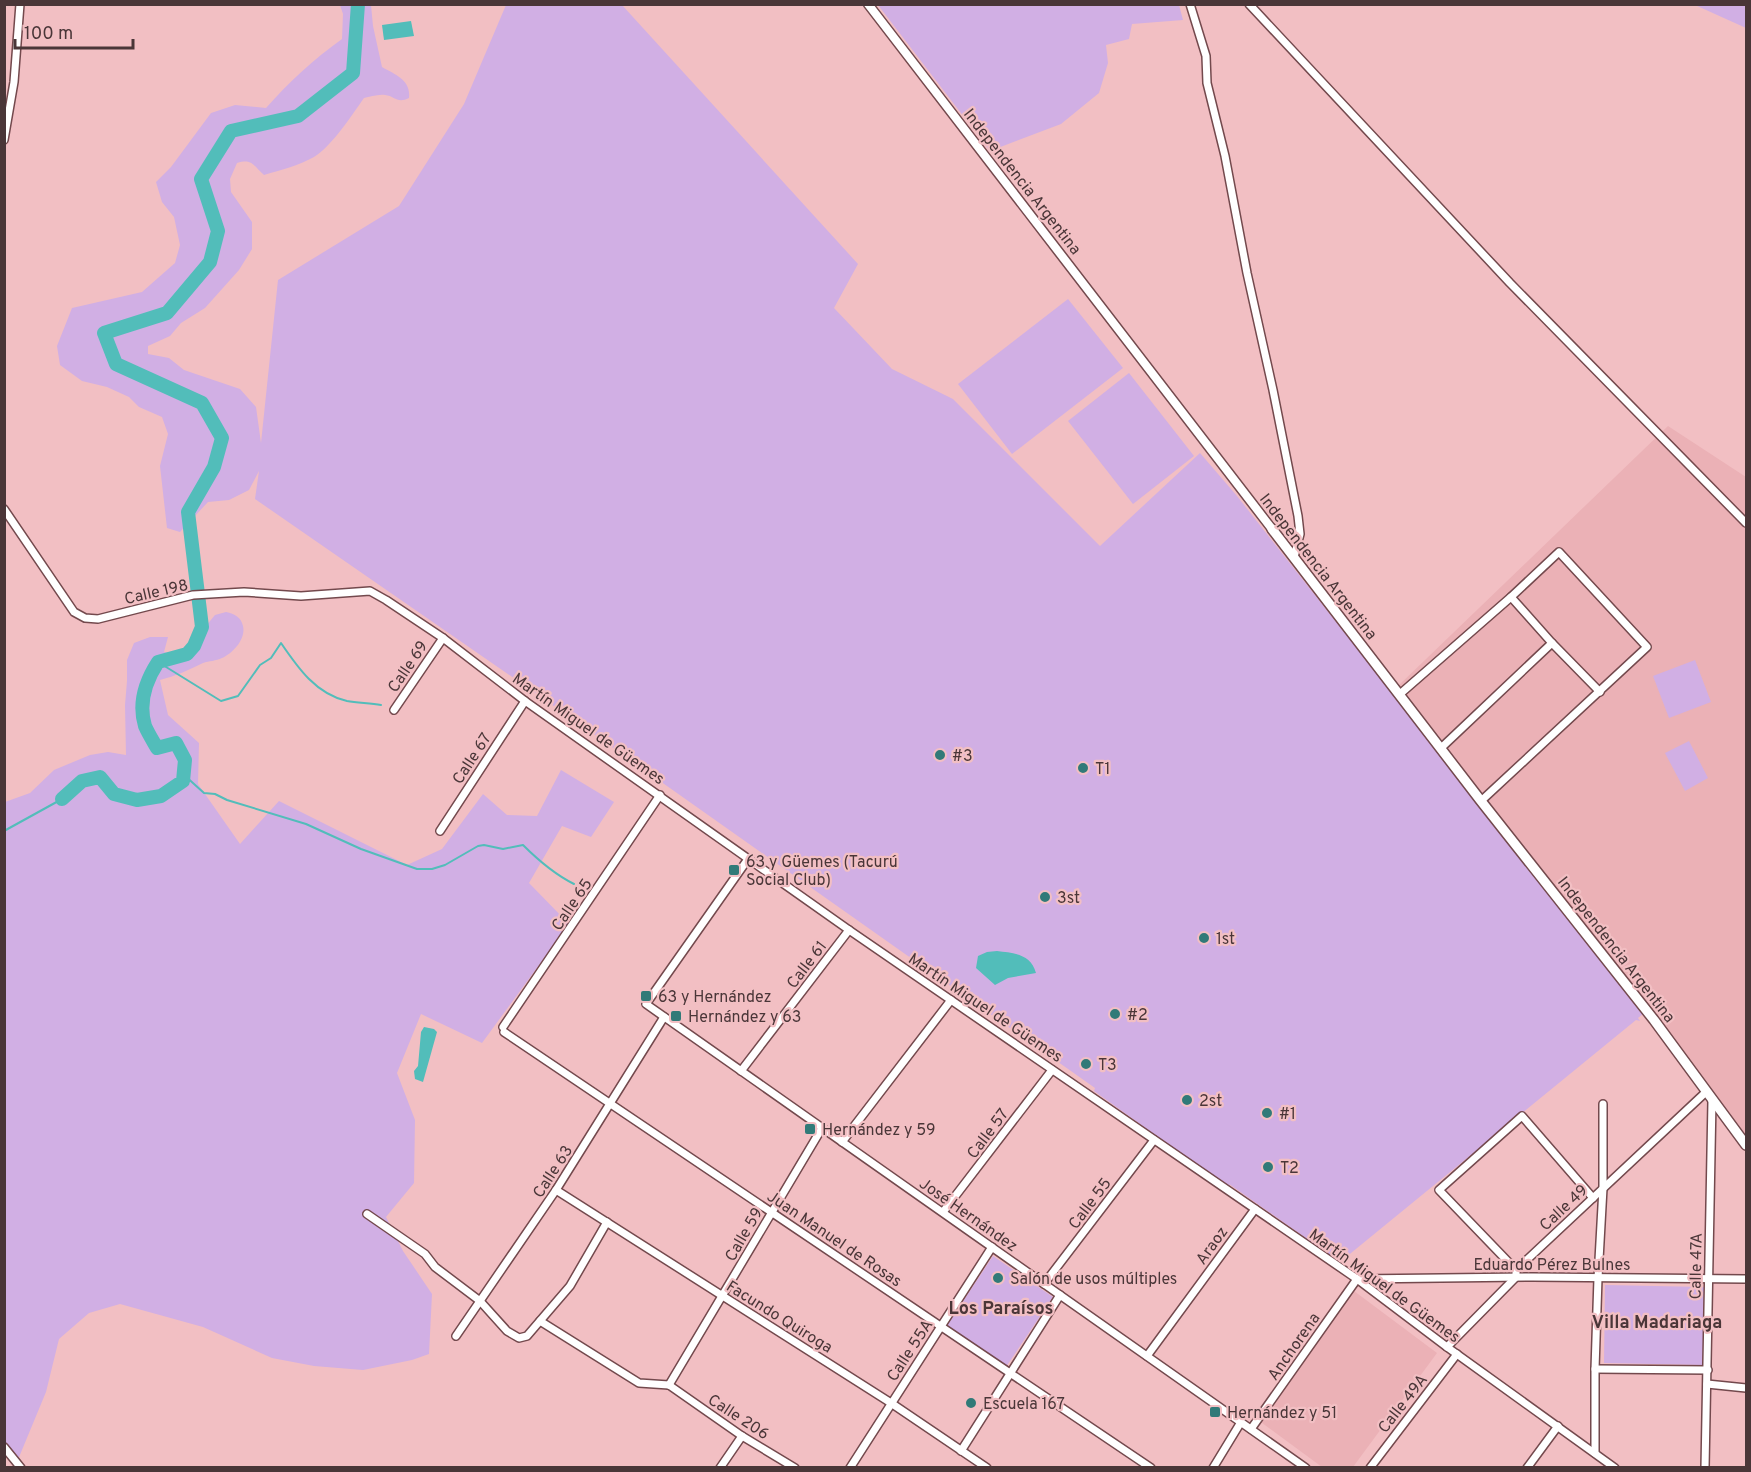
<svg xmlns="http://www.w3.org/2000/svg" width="1751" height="1472" font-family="Overpass,sans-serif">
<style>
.built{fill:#ebb1b6}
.green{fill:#d1afe4}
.water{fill:#52bdba}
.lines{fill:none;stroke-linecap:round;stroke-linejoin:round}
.stream{stroke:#52bdba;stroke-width:2}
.river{stroke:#52bdba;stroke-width:14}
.minor-casing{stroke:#73494d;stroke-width:10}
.tertiary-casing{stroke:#73494d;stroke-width:11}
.secondary-casing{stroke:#73494d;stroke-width:12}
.minor{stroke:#fff;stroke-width:7}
.tertiary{stroke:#fff;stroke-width:8}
.secondary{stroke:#fff;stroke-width:9}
.poi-dot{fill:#317a78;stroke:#f2bfc3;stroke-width:2}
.labels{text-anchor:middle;stroke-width:4.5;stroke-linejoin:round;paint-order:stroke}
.street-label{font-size:16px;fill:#4a3638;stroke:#f2bfc3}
.poi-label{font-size:16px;fill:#4a3638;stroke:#f2bfc3;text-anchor:start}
.neighbourhood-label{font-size:18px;font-weight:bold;fill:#4a3638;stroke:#f2bfc3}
</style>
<rect width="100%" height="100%" fill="#f2bfc3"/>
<g class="built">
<polygon points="1668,426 1746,477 1746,1143 1398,686"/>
<polygon points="1354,1291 1437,1353 1353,1467 1322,1467 1258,1420"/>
</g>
<g class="green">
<path d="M340,5h31l2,21 9,41c14,8 29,13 27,31 -12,6 -14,-2 -24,-3 -7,-1 -15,2 -21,3 -12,17 -32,48 -50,59 -14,8 -33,13 -50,18 -11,-9 -11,-17 -27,-12l-7,16 1,13 21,30v27l-13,21 -34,38 -24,15 -11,13 -22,10v8l21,4 15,12 56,19 16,18 5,36 17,-163 121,-74 65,-102 42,-99h116l236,259 -24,44 58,61 61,30 147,147 100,-93 37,43 407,517 -6,5 2,3 -4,-1 -296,242 -111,-78 3,6 -138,-99 1,-3 -564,-398 -276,-191 4,-28 -10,19 -20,10 -21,2 -28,30 -13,-4 -7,-62 8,-32 -6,-17 -23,-10 -10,-10 -22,-10 -25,-6 -22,-16 -3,-19 15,-38 70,-16 33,-29 5,-18 -6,-28 -12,-15 -6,-20 15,-15 40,-54 24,-8 31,3c23,-26 48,-49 76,-69l1,-25z"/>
<polygon points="878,5 1179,5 1183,20 1132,24 1129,39 1106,45 1108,63 1099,93 1061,124 990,151"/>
<polygon points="1695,5 1746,5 1746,28"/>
<polygon points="1068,299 1123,368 1012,454 958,384"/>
<polygon points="1129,373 1194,456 1133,504 1068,421"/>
<path d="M226,612c9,2 15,5 17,14 3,13 -10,27 -21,32 -6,3 -13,3 -19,5 -14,7 -28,13 -43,17l8,35 31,28 -1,41 42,60 39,-43 128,64 35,-16 41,-55 24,21 30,1 24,-46 53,32 -23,35 -29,-11 -33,57 40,41 -87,119 -61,-29 -24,59 18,47 -1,63 -28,34 17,34 29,43 -3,60 -17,6 -49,10 -49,-4 -42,-8 -69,-31 -83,-23 -31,9 -30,26 -13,53 -29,70 -12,-14v-646l25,-9 24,-23 36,-15 18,-3 18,3 -1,-50 2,-24v-21l7,-17 16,-6h18l-4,15 10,2 12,-4 29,-35z"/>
<polygon points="1695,660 1711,702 1669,718 1653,676"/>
<polygon points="1689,741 1708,778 1685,791 1665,753"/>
<polygon points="993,1256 1053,1297 1006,1367 946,1327"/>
<polygon points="1605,1285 1704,1287 1703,1365 1604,1363"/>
</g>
<g class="water">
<polygon points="411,21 414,36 384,40 382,25"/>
<path d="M997,951c17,2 34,3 39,22l-28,5 -13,7 -19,-17 2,-12 9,-4z"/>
<polygon points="424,1027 434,1029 437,1032 423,1082 415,1079 414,1071 418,1066 421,1032"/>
</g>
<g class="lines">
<g class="stream">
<path d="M158,662l63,39 17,-5 22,-31 11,-7 10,-15c17,25 35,51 66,58 11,2 23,2 34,4"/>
<path d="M183,774l21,19 11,1 12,6 79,24 55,25 56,20h15l13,-4 33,-19 6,-1 19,4 20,-4c15,15 31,29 51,39"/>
<polyline points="4,831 62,799"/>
</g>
<path class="river" d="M62,799l20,-18 18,-4 14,17 23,6 24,-4 22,-15 2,-21 -9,-17 -19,5c-4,-7 -9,-15 -12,-22 -7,-23 0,-44 13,-64l29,-8 7,-8 8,-19 -14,-115 26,-45 8,-29 -20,-35 -86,-39 -12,-31 63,-20 43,-51 8,-31 -17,-52 30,-48 67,-15 55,-43 5,-69"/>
<defs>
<g id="minor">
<polyline points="1190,4 1206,56 1207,83 1225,156 1247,273 1273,390 1298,516 1300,534 1294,557"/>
<polyline points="1249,4 1510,283 1746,523"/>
<polyline points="4,140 14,82 20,4"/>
<polyline points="4,509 74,612 85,618 98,619 193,595 244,592 301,596 370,591 386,600 443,638 525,701 849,930 1357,1279 1447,1347 1615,1468"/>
<polyline points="1511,597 1552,643 1600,692"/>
<polyline points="1400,694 1511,597 1559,552 1647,647 1481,801"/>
<polyline points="394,710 443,638"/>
<polyline points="1441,748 1552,643"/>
<polyline points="440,831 525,701"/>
<polyline points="748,859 646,1004 1306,1468"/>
<polyline points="503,1027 660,795"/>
<polyline points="504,1032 1151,1468"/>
<polyline points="741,1071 849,930"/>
<polyline points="842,1142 951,1000"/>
<polyline points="556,1190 891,1403 987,1468"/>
<polyline points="943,1212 1052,1070"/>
<polyline points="367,1214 425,1254 435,1267 480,1301 507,1331 519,1338 527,1336 570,1286 607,1222"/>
<polyline points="1516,1270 1439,1190 1522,1116 1593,1198"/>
<polyline points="1357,1279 1533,1277 1746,1279"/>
<polyline points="1044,1284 1154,1140"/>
<polyline points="540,1321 639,1383 669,1385"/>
<polyline points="456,1336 556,1190 664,1017"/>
<polyline points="1447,1347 1516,1277 1516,1270 1706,1092"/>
<polyline points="1147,1356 1255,1209"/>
<polyline points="1595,1369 1708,1370"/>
<polyline points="1707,1384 1746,1388"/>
<polyline points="669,1385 822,1128"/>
<polyline points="669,1385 742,1436 795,1468"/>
<polyline points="1251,1429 1357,1279"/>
<polyline points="4,1447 21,1468"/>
<polyline points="961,1451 1060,1295"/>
<polyline points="1595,1453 1595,1369 1598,1278 1603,1188 1603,1104"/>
<polyline points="720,1468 742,1436"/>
<polyline points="850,1468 992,1247"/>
<polyline points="1213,1468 1241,1422"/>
<polyline points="1370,1468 1457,1354"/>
<polyline points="1527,1468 1558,1426"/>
<polyline points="1705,1468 1712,1100"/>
</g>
<polyline id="tertiary" points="868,4 1272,529"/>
<polyline id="secondary" points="1272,529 1481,801 1654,1020 1746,1145"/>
</defs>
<use href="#minor" class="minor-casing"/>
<use href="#tertiary" class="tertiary-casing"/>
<use href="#secondary" class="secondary-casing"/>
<use href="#minor" class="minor"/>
<use href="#tertiary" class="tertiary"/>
<use href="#secondary" class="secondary"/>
</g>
<g class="poi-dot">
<circle cx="940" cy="755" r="6"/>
<circle cx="1083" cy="768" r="6"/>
<rect x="728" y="864" width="12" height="12" rx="3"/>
<circle cx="1045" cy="897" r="6"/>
<circle cx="1204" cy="938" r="6"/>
<rect x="640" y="990" width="12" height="12" rx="3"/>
<circle cx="1115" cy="1014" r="6"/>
<rect x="670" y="1010" width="12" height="12" rx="3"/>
<circle cx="1086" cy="1064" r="6"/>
<circle cx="1187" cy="1100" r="6"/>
<circle cx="1267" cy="1113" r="6"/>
<rect x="804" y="1123" width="12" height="12" rx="3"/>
<circle cx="1268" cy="1167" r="6"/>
<circle cx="998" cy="1278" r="6"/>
<circle cx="971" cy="1403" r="6"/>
<rect x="1209" y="1406" width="12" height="12" rx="3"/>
</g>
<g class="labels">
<g class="street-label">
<text transform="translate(1023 181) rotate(52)" y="6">Independencia Argentina</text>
<text transform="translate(1319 566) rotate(52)" y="6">Independencia Argentina</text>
<text transform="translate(156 591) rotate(-13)" y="6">Calle 198</text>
<text transform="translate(407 666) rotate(-56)" y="6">Calle 69</text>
<text transform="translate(589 728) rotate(35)" y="6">Martín Miguel de Güemes</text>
<text transform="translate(471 758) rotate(-57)" y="6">Calle 67</text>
<text transform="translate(571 904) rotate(-56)" y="6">Calle 65</text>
<text transform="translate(1617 949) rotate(52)" y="6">Independencia Argentina</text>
<text transform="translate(806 964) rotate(-53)" y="6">Calle 61</text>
<text transform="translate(986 1007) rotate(34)" y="6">Martín Miguel de Güemes</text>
<text transform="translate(987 1133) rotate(-53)" y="6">Calle 57</text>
<text transform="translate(552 1171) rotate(-57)" y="6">Calle 63</text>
<text transform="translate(1089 1203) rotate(-53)" y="6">Calle 55</text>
<text transform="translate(1563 1207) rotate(-43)" y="6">Calle 49</text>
<text transform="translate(969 1214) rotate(35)" y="6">José Hernández</text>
<text transform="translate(743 1234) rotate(-60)" y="6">Calle 59</text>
<text transform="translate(835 1238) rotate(34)" y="6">Juan Manuel de Rosas</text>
<text transform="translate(1211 1245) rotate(-54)" y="6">Araoz</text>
<text x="1552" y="1270">Eduardo Pérez Bulnes</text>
<text transform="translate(1695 1266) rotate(-89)" y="6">Calle 47A</text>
<text transform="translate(1385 1285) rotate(36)" y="6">Martín Miguel de Güemes</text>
<text transform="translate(780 1316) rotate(32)" y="6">Facundo Quiroga</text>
<text transform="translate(1293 1346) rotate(-55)" y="6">Anchorena</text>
<text transform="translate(909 1350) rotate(-57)" y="6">Calle 55A</text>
<text transform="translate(1402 1403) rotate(-52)" y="6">Calle 49A</text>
<text transform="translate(739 1416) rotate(33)" y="6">Calle 206</text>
</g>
<g class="poi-label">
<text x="952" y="761">#3</text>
<text x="1095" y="774">T1</text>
<text x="746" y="867">63 y Güemes (Tacurú<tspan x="746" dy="18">Social Club)</tspan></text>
<text x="1057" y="903">3st</text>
<text x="1216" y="944">1st</text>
<text x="658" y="1002">63 y Hernández</text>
<text x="1127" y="1020">#2</text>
<text x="688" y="1022">Hernández y 63</text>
<text x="1098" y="1070">T3</text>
<text x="1199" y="1106">2st</text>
<text x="1279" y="1119">#1</text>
<text x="822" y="1135">Hernández y 59</text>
<text x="1280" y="1173">T2</text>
<text x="1010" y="1284">Salón de usos múltiples</text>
<text x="983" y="1409">Escuela 167</text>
<text x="1227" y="1418">Hernández y 51</text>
</g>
<g class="neighbourhood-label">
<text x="1001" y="1314">Los Paraísos</text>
<text x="1657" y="1328">Villa Madariaga</text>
</g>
</g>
<rect width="1751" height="1472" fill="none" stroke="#4a3638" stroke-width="12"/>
<path d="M15 39v9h118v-9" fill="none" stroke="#4a3638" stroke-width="3"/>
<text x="24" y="39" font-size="18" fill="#4a3638" stroke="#f2bfc3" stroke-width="4.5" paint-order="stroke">100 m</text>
</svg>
